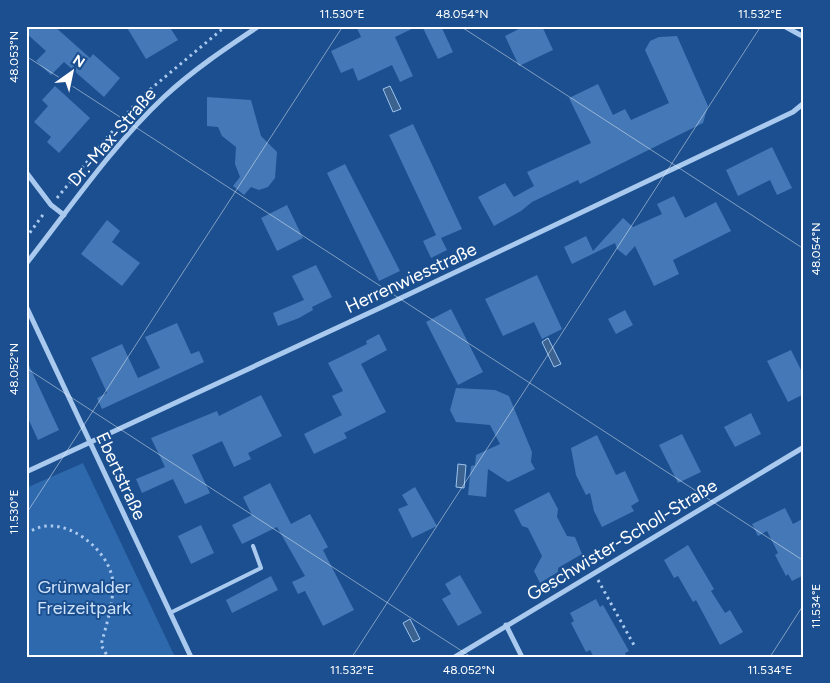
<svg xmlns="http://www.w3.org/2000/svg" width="830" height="683" font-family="Figtree,sans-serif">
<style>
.green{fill:#2e69ad}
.water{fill:#3c6290;stroke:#9cc4f0}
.building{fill:#4478b7}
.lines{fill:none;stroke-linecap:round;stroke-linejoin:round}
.path{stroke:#a9c9ee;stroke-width:3;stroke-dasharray:2.5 4;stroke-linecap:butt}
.service{stroke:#a9c9ee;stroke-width:4}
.minor{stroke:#a9c9ee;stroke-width:5}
.ticks{fill:none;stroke:#fff;stroke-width:1;stroke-opacity:0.45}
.labels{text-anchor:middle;stroke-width:4;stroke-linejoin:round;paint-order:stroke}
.street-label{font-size:18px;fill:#fff;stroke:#1b4f8f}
.park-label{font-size:18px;fill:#cfe3fa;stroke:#1b4f8f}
.neatline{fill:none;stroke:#fff;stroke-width:2}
.ticks-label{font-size:12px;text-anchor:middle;fill:#fff}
</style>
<rect width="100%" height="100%" fill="#1b4f8f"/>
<polygon class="green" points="83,463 175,657 26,657 26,488"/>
<g class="water">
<polygon points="390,86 401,109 393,112 383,89"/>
<polygon points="548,338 561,364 554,367 542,342"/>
<polygon points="458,464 466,465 464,488 456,487"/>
<polygon points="410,619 420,639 413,642 403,623"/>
</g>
<g class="building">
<polygon points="26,26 54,26 90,58 93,54 120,78 104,97 64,62 51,75 36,61 46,51 26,33"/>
<polygon points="126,26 169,26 178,40 146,59"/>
<polygon points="356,26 418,26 395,37 413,76 400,82 392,65 358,81 353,68 341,73 331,51 361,37"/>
<polygon points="422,26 441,26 453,52 438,59"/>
<polygon points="525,26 542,26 553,50 519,66 505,36"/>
<polygon points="677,36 708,106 703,123 580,184 578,180 532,202 521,211 494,226 478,197 505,183 514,197 534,186 527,172 591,143 569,98 598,84 613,115 625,109 631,120 669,103 645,50 650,41 659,37"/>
<polygon points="55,86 90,118 59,153 47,142 51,137 34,122 48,106 42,100"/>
<polygon points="207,97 251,100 261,136 277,152 275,178 268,187 259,190 251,187 244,195 233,186 240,177 235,164 236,147 222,136 218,127 207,126"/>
<polygon points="413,124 462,229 441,238 447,250 431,258 423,241 436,235 389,135"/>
<polygon points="772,147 792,188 777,195 770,180 738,196 726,170"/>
<polygon points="345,164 400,271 379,281 327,173"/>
<polygon points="674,196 685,218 716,202 731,231 673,260 679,274 654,286 635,246 626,256 617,249 615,243 572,264 564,247 586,236 593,251 623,218 633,227 662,214 657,204"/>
<polygon points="287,205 303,238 277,251 261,218"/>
<polygon points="107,220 120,231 112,242 140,263 122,286 81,254"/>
<polygon points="316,265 332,297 312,307 313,310 299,318 278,326 273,313 304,300 292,276"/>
<polygon points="537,275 562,329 542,339 534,322 503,336 485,299"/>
<polygon points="451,309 483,372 458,385 426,322"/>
<polygon points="625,310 633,325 616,334 608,319"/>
<polygon points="177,323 191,354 199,351 204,362 102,409 97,398 107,393 91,358 122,344 138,378 160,368 145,337"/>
<polygon points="379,334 387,350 361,364 386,412 344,433 347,438 314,454 304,434 342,415 332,396 343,391 328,363 367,344 366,341"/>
<polygon points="791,350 804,376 804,394 788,402 767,361"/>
<polygon points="26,359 59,430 38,440 26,414"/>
<polygon points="456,388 495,390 509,396 532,452 531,462 535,469 508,482 488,469 486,497 468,495 471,466 475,465 476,455 500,444 490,425 456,422 450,410"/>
<polygon points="261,395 282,436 248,453 251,459 234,467 222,441 192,455 210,493 185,504 173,479 142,493 136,479 165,467 151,438 217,411 219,416"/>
<polygon points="751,413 761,434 735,447 724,427"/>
<polygon points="682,434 701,472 678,483 659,445"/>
<polygon points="597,435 616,475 625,471 639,501 631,506 634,511 602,527 594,511 590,493 586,495 576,475 571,448"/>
<polygon points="270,483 291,524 310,514 328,547 323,550 354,610 323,626 305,591 298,594 292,582 305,576 277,527 242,544 232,525 252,515 243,497"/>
<polygon points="415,487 437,526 412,538 398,509 408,505 402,495"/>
<polygon points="549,492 558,509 557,517 567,536 575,537 582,554 558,568 558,572 540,583 534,571 542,556 528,528 522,526 514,510"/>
<polygon points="785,508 793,524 804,518 804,575 792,581 788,574 786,576 775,555 778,553 767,531 758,536 752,524"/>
<polygon points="201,525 214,553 191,564 178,536"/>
<polygon points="688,545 714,589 711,591 725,613 730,610 743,632 720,645 696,600 693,602 678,576 674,578 664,560"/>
<polygon points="460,575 482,613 458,626 442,599 451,594 445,584"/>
<polygon points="271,576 278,590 232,613 226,600"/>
<polygon points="596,599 600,607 603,605 629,651 625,653 627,657 594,657 590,650 586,652 571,623 574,621 570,613"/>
</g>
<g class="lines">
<g class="path">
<polyline points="57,198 141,97 226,26"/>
<polyline points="26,238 45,212"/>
<path d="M26,533c7,-3 14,-7 22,-7 29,-2 65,30 65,59 0,20 -7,41 -12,60l7,12"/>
<polyline points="598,580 635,647"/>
</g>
<polyline class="service" points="170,613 261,568 253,546"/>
<g class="minor">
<polyline points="784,26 804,37"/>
<polyline points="26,172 51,205 64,215"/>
<path d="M26,264c44,-56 86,-118 138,-167 29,-27 62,-49 95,-71"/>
<polyline points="26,306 191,657"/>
<polyline points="26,472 382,307 793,112 804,103"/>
<polyline points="506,625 522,657"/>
<polyline points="455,657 804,447"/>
</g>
</g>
<path class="ticks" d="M460,26l344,223M26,56l778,505M26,368l445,289M26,514l317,-488M352,657l409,-631M770,657l34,-53"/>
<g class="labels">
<g class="street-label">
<text transform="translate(112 137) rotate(-49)" y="6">Dr.-Max-Straße</text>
<text transform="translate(411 278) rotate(-25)" y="6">Herrenwiesstraße</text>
<text transform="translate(121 476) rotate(65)" y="6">Ebertstraße</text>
<text transform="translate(622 540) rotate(-31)" y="6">Geschwister-Scholl-Straße</text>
</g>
<g class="park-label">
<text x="84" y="593">Grünwalder<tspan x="84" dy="21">Freizeitpark</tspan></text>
</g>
</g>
<rect width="830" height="683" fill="none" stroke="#1b4f8f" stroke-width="55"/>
<g transform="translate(72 72) rotate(33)" stroke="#1b4f8f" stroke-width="4" paint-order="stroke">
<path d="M0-4L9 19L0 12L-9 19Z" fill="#ffffff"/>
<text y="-8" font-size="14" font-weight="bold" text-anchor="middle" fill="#ffffff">N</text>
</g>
<rect x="28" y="28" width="774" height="628" class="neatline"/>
<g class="ticks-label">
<text x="342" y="18">11.530°E</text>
<text x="462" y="18">48.054°N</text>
<text x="760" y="18">11.532°E</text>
<text transform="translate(14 57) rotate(-90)" y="4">48.053°N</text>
<text transform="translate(816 249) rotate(-90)" y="4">48.054°N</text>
<text transform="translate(14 369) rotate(-90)" y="4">48.052°N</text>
<text transform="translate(14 512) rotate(-90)" y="4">11.530°E</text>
<text transform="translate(816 606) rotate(-90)" y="4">11.534°E</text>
<text x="352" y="674">11.532°E</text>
<text x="469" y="674">48.052°N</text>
<text x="770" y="674">11.534°E</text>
</g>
</svg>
